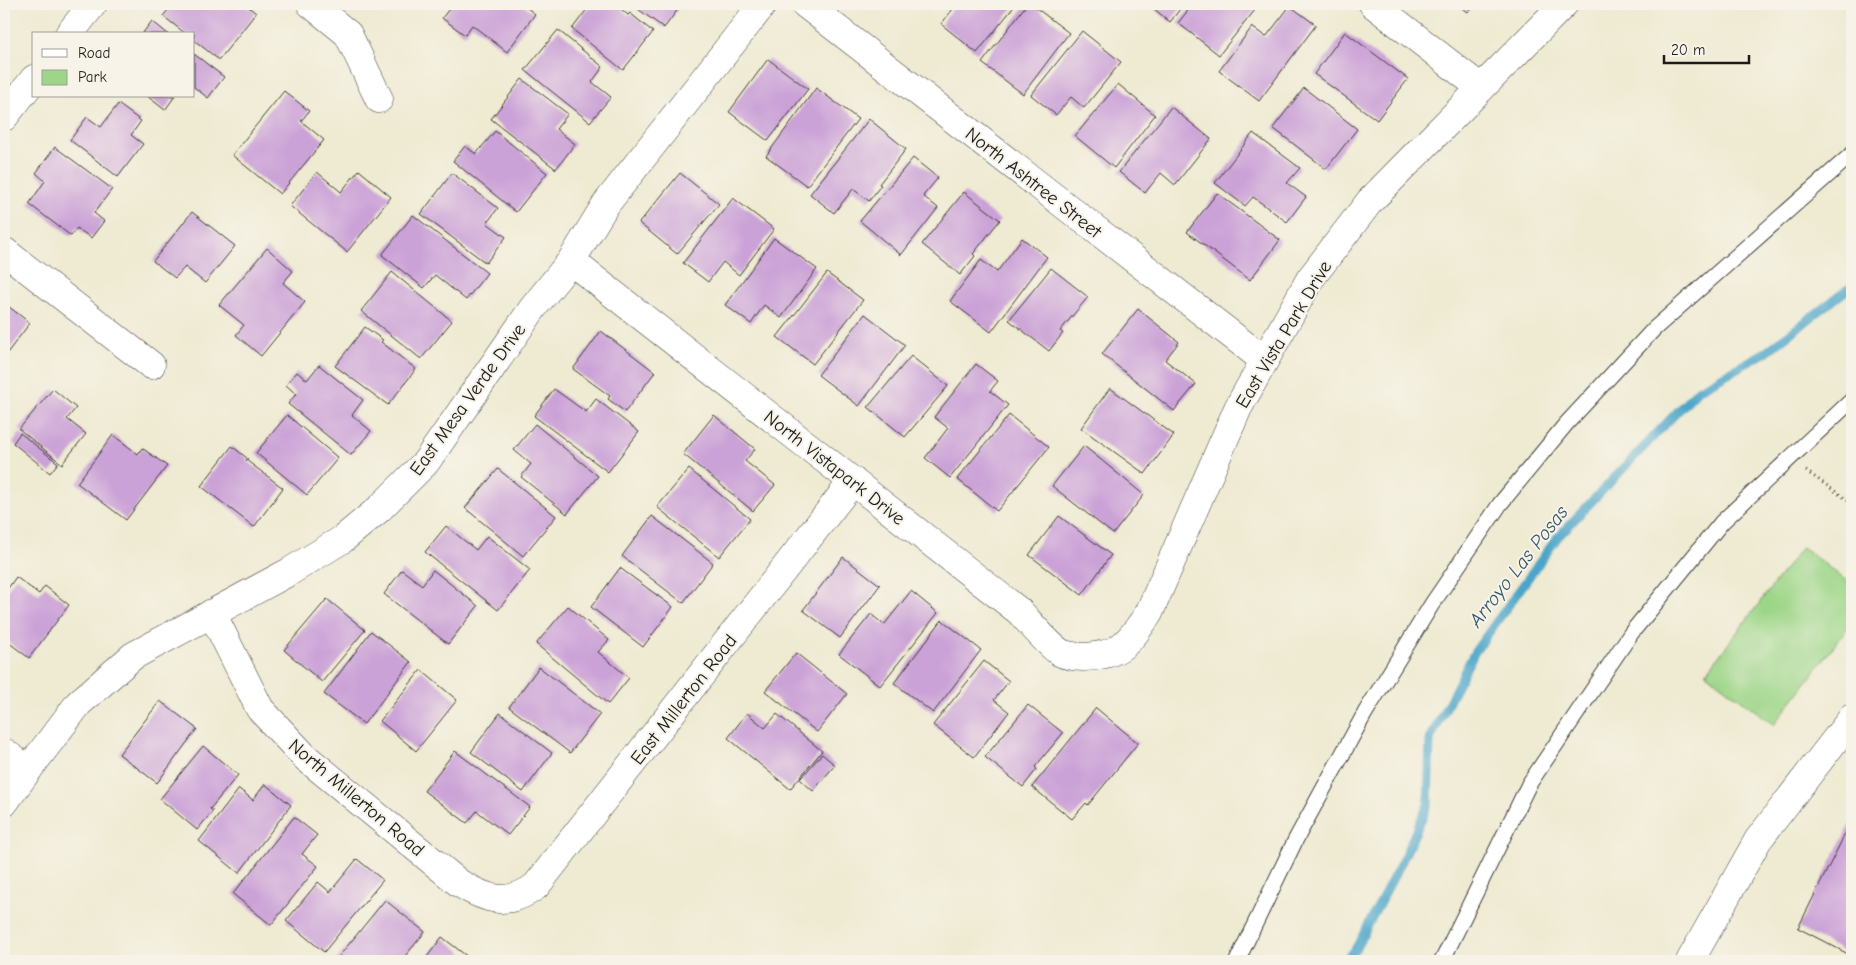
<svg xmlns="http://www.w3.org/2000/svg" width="1856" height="965" font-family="'Comic Neue',sans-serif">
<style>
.green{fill:#9ed689;stroke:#5d7952}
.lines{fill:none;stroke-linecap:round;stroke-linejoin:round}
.stream{stroke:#4ca5c9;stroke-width:9}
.building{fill:#cba2d7}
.service-casing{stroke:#3c3b37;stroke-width:17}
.minor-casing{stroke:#3c3b37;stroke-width:29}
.tertiary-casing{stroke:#3c3b37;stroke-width:29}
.path{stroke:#3c3b37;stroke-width:3;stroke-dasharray:1 4;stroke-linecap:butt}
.service{stroke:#fff;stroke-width:15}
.minor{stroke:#fff;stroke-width:28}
.tertiary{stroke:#fff;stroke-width:28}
.labels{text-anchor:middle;stroke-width:4;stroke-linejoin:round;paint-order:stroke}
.street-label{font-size:19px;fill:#1c1c1c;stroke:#f7f3e8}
.water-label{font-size:20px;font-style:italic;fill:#325a6a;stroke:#f7f3e8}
</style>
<rect width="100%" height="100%" fill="#f7f3e8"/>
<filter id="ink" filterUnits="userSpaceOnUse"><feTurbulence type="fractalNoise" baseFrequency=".02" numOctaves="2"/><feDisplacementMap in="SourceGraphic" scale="10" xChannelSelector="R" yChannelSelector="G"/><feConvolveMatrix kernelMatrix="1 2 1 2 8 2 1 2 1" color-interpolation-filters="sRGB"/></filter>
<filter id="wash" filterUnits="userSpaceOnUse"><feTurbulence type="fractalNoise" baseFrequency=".0096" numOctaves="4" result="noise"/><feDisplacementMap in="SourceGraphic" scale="20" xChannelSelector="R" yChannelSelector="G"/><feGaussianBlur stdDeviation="1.12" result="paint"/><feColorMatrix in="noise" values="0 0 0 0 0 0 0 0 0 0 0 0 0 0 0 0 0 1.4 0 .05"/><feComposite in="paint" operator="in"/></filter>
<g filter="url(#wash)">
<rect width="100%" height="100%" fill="#efead2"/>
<polygon class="green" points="1802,547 1852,585 1852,622 1774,725 1706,673"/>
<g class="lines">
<polyline class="stream" points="1344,961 1356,948 1402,861 1428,805 1430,739 1474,653 1557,538 1698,390 1766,352 1852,286"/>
</g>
<g id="blocks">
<g class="building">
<polygon points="173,4 197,4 203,8 207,4 245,4 256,13 219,60 194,40 194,34 186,34 163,16"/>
<polygon points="453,4 522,4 535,14 507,52 472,25 465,35 442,18"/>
<polygon points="591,4 615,4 628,15 630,13 653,32 623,70 572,29"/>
<polygon points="631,4 682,4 664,28"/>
<polygon points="957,4 1016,4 977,53 941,24"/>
<polygon points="1027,4 1031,4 1069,33 1023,94 982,63"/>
<polygon points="1148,4 1184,4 1170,22"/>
<polygon points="1193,4 1247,4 1255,10 1219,55 1178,23"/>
<polygon points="1457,4 1475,4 1468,12"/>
<polygon points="1290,6 1316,25 1259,101 1219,71 1252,27 1266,37"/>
<polygon points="152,21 168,34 142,34"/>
<polygon points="558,30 603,67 592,82 611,97 590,122 525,70"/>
<polygon points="1082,31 1121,62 1084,108 1071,97 1056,115 1031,95"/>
<polygon points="1345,32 1408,79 1377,120 1314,74"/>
<polygon points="194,54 224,77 208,98 194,87"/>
<polygon points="768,59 808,89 768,141 729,112"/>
<polygon points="522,79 568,114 556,129 575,144 556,169 491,119"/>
<polygon points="1118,84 1155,115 1114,168 1075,136"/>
<polygon points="816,88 858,119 807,186 766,156"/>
<polygon points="1304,88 1357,129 1326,169 1273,128"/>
<polygon points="284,91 309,111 301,121 324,140 280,194 232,155"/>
<polygon points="147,96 175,96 165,110"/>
<polygon points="118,104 141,121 131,135 143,144 118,177 70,140 87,117 101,127"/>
<polygon points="1171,107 1211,139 1175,185 1161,173 1145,193 1119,172"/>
<polygon points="869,119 906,149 879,184 881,185 869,201 853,189 834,213 810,194"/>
<polygon points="495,131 547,173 516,212 453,161 465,146 476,154"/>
<polygon points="1253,133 1300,168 1287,183 1306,197 1287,222 1253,197 1245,206 1215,183"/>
<polygon points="55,147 112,189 94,213 104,221 91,238 77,228 71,236 29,204 45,181 36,173"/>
<polygon points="913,158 938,178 923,196 938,208 901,255 860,221"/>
<polygon points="359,170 391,197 347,252 290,206 317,172 341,192"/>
<polygon points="452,173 498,208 487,223 506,237 486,263 421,214"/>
<polygon points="680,173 719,204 677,254 639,223"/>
<polygon points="964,192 1000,220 973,254 975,256 960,275 922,244"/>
<polygon points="1217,193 1280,240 1250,280 1187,232"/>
<polygon points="733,198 774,229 739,275 723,262 708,282 683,263"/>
<polygon points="192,212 235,246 205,283 185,267 175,278 153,261"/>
<polygon points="413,215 487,273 466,300 435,275 424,288 382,255"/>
<polygon points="774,238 817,269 781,318 764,305 751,324 725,305"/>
<polygon points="1022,238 1047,257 991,332 950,301 981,260 997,272"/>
<polygon points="267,248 293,271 283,283 305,302 261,356 236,335 244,325 219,305"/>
<polygon points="1051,268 1088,297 1060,331 1063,333 1049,351 1009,320"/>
<polygon points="392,272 452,321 421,359 361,311"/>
<polygon points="827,273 863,300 813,364 777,337"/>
<polygon points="4,303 30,323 4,357"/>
<polygon points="1138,309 1179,342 1165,360 1196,384 1174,411 1102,354"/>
<polygon points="865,314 905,345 859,406 818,375"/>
<polygon points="365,327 383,340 381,342 416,369 388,405 335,366"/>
<polygon points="601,331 655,372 625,412 608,399 610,396 573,369"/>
<polygon points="911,356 948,386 905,437 868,407"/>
<polygon points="976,364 998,381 990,391 1008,405 950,478 925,458 948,428 934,417"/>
<polygon points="319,365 363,400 352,415 371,431 351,455 288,404 296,394 286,385 297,372 307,380"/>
<polygon points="1110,388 1174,435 1145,474 1081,428"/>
<polygon points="53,389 76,408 67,419 86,434 62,464 19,429"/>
<polygon points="554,389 586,412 596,399 639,432 608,472 534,416"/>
<polygon points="287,415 338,458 307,495 256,453"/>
<polygon points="714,415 755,449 745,461 775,485 753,511 683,454"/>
<polygon points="1009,415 1049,447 997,511 957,479"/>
<polygon points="535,424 598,476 567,514 521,477 531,464 514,450"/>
<polygon points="20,433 58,463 50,473 13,443"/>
<polygon points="113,435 138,454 142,448 167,466 126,520 77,483"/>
<polygon points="232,446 248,459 246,460 283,488 254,527 201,486"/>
<polygon points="1084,446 1144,495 1113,534 1052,486"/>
<polygon points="498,469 556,516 523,556 465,508"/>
<polygon points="689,469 750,519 719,557 657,507"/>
<polygon points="652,516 713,563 683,603 622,556"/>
<polygon points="1059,516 1111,555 1082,595 1029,555"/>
<polygon points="446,526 476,550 487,536 530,570 498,610 425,552"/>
<polygon points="843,557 880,585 840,638 803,610"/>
<polygon points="620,568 673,607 643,647 591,607"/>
<polygon points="402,570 422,585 433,570 478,606 448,644 384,594"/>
<polygon points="16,577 39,594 45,586 69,605 29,658 8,642 4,647 4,594"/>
<polygon points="911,591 938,613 880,686 839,654 871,614 884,625"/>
<polygon points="327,599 365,630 322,682 284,650"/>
<polygon points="568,606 609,640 598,652 629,678 608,704 536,644"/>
<polygon points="942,620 981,650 933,713 894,683"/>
<polygon points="371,631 411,662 364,724 324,694"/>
<polygon points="796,653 847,694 817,732 765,691"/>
<polygon points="984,661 1009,681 994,700 1009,712 974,757 933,725"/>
<polygon points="539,667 600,714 570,753 509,707"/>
<polygon points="421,670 457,700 416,751 380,721"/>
<polygon points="160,701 197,729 157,783 119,754"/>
<polygon points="1028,705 1063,733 1035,767 1037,769 1023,787 985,757"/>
<polygon points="1096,708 1138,743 1088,805 1086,803 1072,819 1032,787"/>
<polygon points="500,713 552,753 523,792 471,752"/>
<polygon points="747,713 765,728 777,714 822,751 790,789 728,738"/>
<polygon points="203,746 238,775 210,809 213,811 197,830 160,799"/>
<polygon points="455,751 530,807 508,835 477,811 467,823 424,791"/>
<polygon points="822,754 835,765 813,791 800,779"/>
<polygon points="265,784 291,805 239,873 199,841 239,789 253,800"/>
<polygon points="294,817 317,835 302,854 318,866 271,925 233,894"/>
<polygon points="1852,820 1852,956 1798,928"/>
<polygon points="357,859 383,880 324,952 286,921 318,882 330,892"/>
<polygon points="385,900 425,932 401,961 338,961 336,960"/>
<polygon points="442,937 473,961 424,961"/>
</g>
</g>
</g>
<g filter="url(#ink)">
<use href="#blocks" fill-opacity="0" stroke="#3c3b37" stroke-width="1"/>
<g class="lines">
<defs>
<g id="service">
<polyline points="1237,961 1296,839 1365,713 1432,604 1500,504 1566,424 1654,329 1852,154"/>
<polyline points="1442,961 1529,784 1632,632 1722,522 1852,400"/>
</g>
<g id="minor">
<polyline points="311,4 348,34 379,99"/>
<polyline points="805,4 1264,360"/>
<polyline points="1373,4 1481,88"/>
<polyline points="69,34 93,4"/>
<polyline points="4,117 34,79"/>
<polyline points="4,251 151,365"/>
<path d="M571,261l449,351c12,13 24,28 38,39 5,4 18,6 25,6 38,-1 46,-15 66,-44l89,-205 72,-129 60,-78 194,-197"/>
<path d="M212,613l48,96 45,48 154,126c28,17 49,24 77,3l317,-405"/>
<polyline points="28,770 79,703 133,656 289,572 343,539 379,509 426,462 533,308 571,261 606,204 763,4"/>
<polyline points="1690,961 1758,840 1852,718"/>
</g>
<polyline id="tertiary" points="4,752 28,770 4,803"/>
</defs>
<use href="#service" class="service-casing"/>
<use href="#minor" class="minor-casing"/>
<use href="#tertiary" class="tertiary-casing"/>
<polyline class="path" points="1806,471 1852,503"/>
<use href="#service" class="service"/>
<use href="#minor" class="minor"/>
<use href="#tertiary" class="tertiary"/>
</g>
</g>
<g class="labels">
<g class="street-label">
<text transform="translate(1034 182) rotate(38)" y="7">North Ashtree Street</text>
<text transform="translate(1283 334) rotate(-59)" y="7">East Vista Park Drive</text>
<text transform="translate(467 399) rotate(-54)" y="7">East Mesa Verde Drive</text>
<text transform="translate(835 467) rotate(38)" y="7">North Vistapark Drive</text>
<text transform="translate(683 699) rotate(-52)" y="7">East Millerton Road</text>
<text transform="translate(357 797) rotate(40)" y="7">North Millerton Road</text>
</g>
<g class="water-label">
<text transform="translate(1518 566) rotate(-52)" y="7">Arroyo Las Posas</text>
</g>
</g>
<rect width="1856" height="965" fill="none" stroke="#f7f3e8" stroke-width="20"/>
<rect x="32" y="32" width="162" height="65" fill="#f7f3e8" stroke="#9f9d96"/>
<rect x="42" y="49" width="25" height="8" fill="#ffffff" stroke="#9f9d96"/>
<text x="78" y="58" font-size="15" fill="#1c1c1c">Road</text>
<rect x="42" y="70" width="25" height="15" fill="#9ed689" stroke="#9f9d96"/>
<text x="78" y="82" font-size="15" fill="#1c1c1c">Park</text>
<path d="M1664 55v8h85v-8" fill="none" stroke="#1c1c1c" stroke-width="2.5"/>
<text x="1671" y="55" font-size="15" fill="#1c1c1c" stroke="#f7f3e8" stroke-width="4" paint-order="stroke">20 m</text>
</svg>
